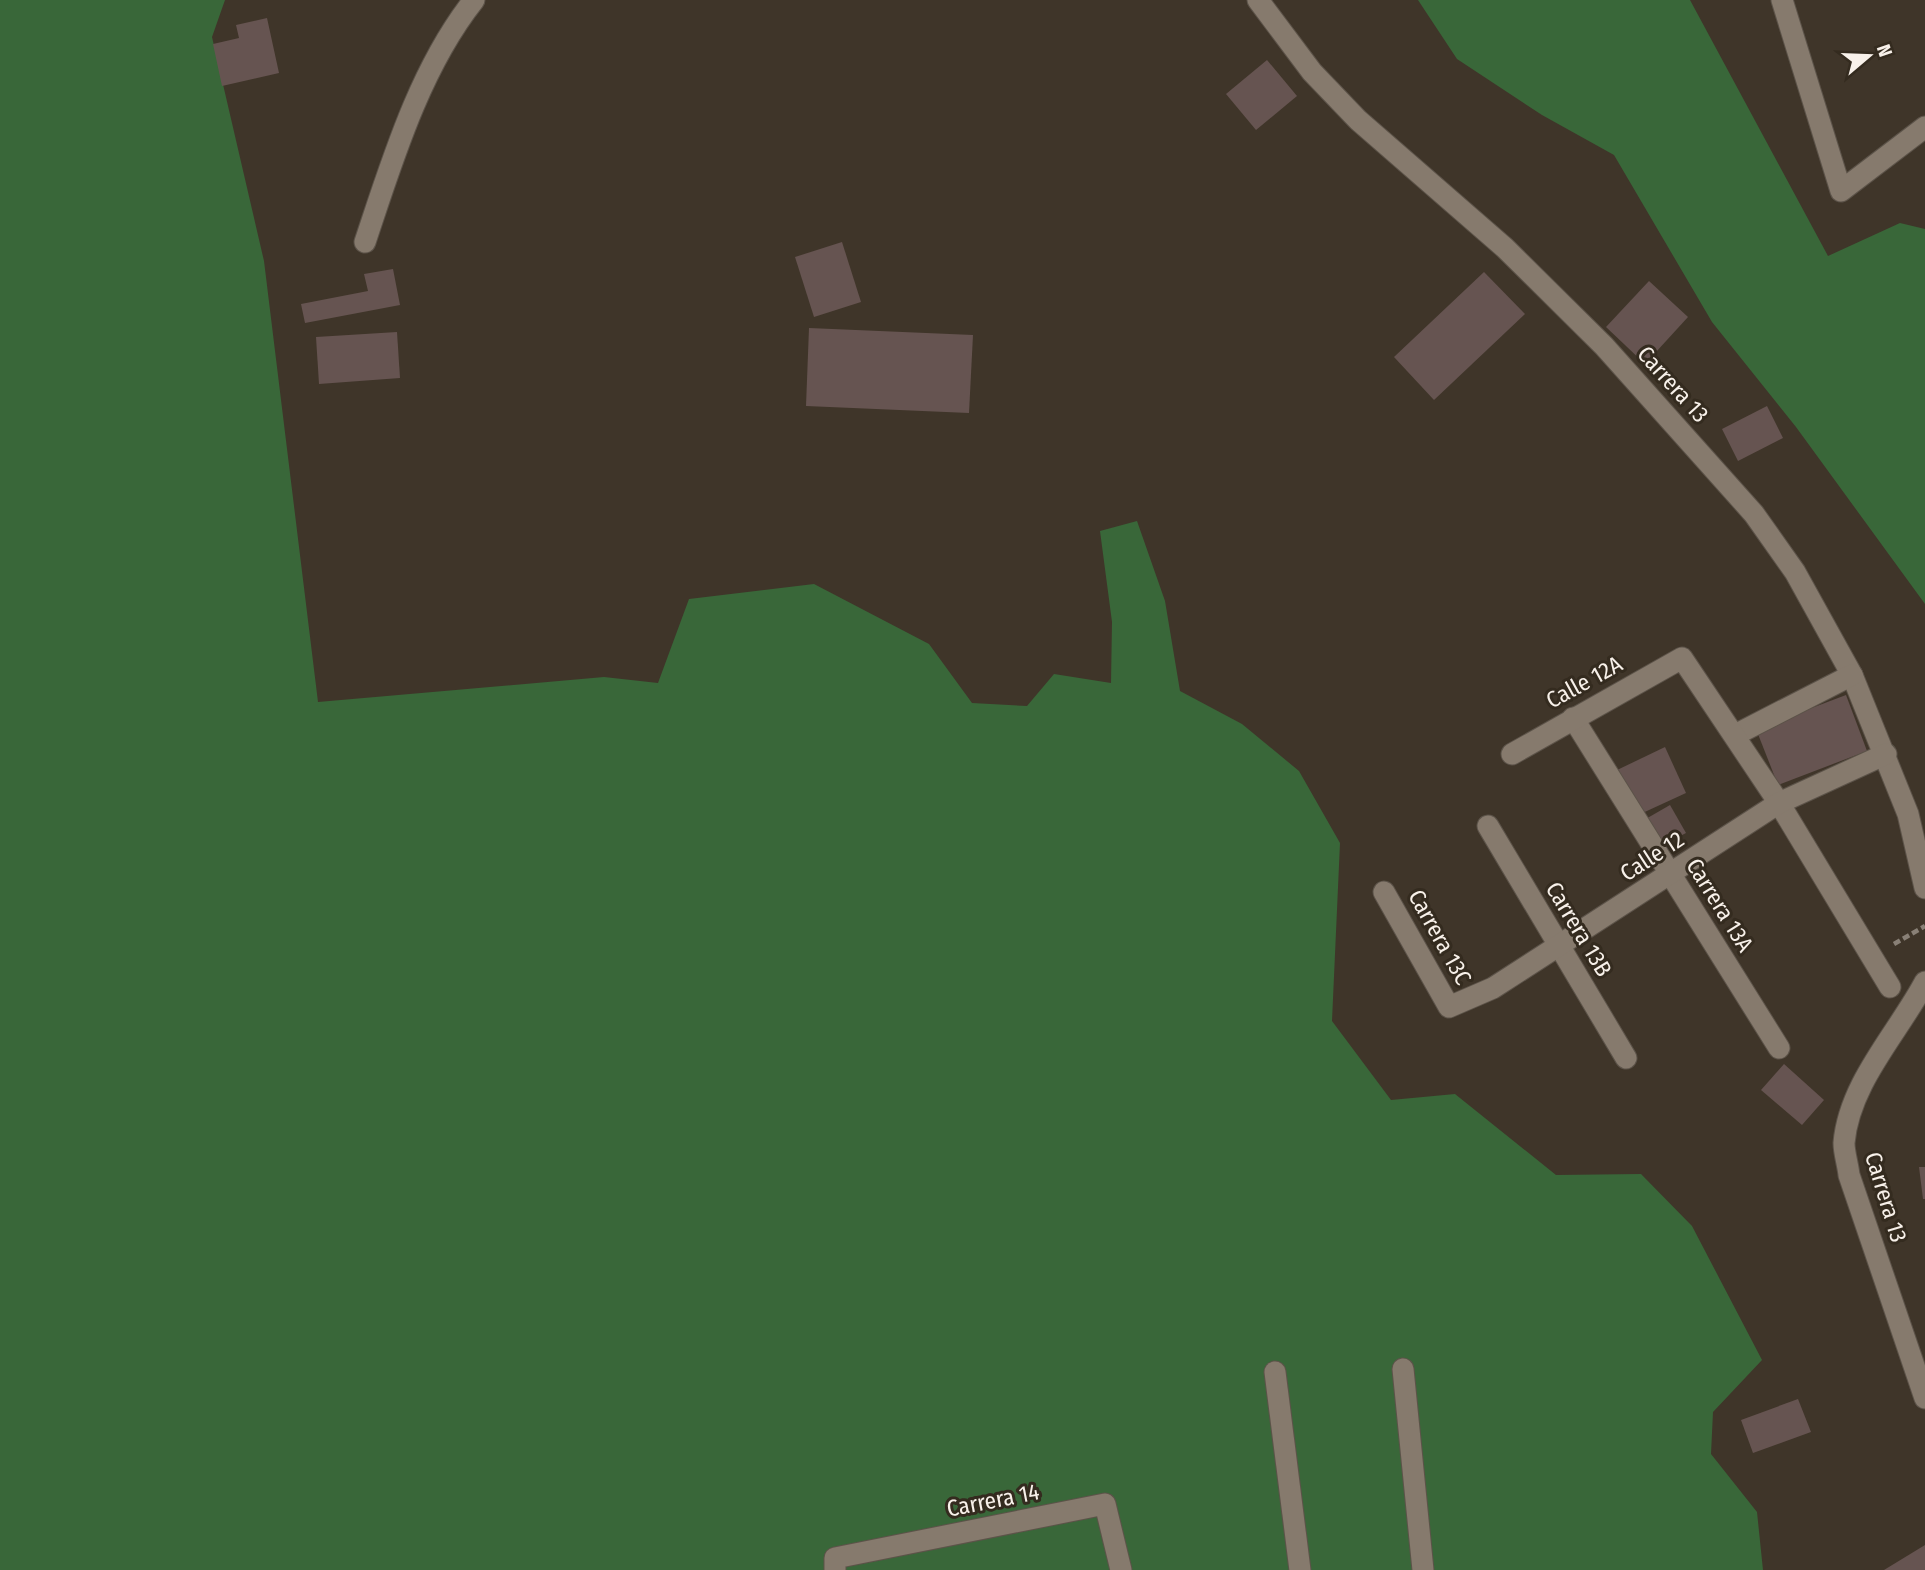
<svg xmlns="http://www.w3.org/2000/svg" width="1925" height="1570" font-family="'Fira Sans Condensed',sans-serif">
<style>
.green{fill:#396739}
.building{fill:#665451}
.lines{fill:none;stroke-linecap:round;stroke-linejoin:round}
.minor-casing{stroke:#5c5349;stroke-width:23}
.path{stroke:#898076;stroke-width:4.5;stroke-dasharray:7 3.5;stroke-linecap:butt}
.minor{stroke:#867a6d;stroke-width:21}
.labels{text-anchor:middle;stroke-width:6;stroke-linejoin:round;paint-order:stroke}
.street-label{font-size:23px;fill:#f8f1ea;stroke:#342b1f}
</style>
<rect width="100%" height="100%" fill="#3f3529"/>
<g class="green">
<polygon points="0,0 225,0 212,37 264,261 318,702 604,677 658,683 689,599 814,584 929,644 972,703 1027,706 1054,674 1111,683 1112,622 1100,531 1137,521 1165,601 1180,691 1242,724 1299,771 1340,843 1332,1021 1391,1100 1455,1094 1556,1175 1641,1174 1692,1226 1762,1360 1713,1412 1711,1454 1757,1512 1763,1570 0,1570"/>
<polygon points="1418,0 1690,0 1828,256 1900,223 1925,229 1925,604 1796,427 1712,322 1614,155 1542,115 1457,59"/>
</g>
<g class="building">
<polygon points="267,18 279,73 222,86 213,44 239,38 236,25"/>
<polygon points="1267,60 1297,96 1256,130 1226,94"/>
<polygon points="842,242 861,302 814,317 795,257"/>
<polygon points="393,269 400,305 305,323 301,304 368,291 364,274"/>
<polygon points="1484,272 1525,314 1434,400 1394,357"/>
<polygon points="1649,281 1688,317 1645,364 1606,327"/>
<polygon points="809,328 973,335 969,413 806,406"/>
<polygon points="397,332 400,378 319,384 316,337"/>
<polygon points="1767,406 1783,438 1738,461 1722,429"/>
<polygon points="1846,695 1867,751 1778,785 1756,729"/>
<polygon points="1665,747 1686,793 1636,816 1615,771"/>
<polygon points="1670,805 1686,833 1659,847 1644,820"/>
<polygon points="1784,1064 1824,1100 1802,1125 1761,1090"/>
<polygon points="1919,1167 1925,1167 1925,1199 1923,1199"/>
<polygon points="1798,1399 1811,1432 1753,1453 1741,1420"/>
<polygon points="1925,1545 1925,1570 1884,1570"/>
</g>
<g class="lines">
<defs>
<g id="minor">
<polyline points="1258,0 1312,72 1358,120 1505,248 1604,346 1754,514 1795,572 1852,675 1908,814 1925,888"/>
<polyline points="1782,0 1841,191 1925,127"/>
<path d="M365,242c27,-81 55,-174 109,-242"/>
<polyline points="1573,718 1779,1048"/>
<polyline points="1735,735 1852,675"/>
<polyline points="1512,754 1682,658 1779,803 1890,987"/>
<polyline points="1488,826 1626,1058"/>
<polyline points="1384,892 1449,1007 1493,988 1779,803 1886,754"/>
<path d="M1925,982c-27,51 -76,101 -81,161 0,10 4,22 5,32l76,223"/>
<polyline points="1403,1369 1423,1570"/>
<polyline points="1275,1372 1300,1570"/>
<polyline points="835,1570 835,1558 1105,1504 1121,1570"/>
</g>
</defs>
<use href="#minor" class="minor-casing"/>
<polyline class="path" points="1894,944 1925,926"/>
<use href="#minor" class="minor"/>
</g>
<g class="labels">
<g class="street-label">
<text transform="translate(1673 384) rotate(48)" y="8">Carrera 13</text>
<text transform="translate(1584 682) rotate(-29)" y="8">Calle 12A</text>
<text transform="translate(1652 856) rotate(-33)" y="8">Calle 12</text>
<text transform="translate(1720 905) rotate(58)" y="8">Carrera 13A</text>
<text transform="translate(1579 929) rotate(59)" y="8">Carrera 13B</text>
<text transform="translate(1440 937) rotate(61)" y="8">Carrera 13C</text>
<text transform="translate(1886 1197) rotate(73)" y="8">Carrera 13</text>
<text transform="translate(993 1500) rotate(-11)" y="8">Carrera 14</text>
</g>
</g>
<g transform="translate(1869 56) rotate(71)" stroke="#342b1f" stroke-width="5" paint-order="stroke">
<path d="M0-5L12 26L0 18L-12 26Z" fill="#f8f1ea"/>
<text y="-10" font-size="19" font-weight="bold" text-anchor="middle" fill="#f8f1ea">N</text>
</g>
</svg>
